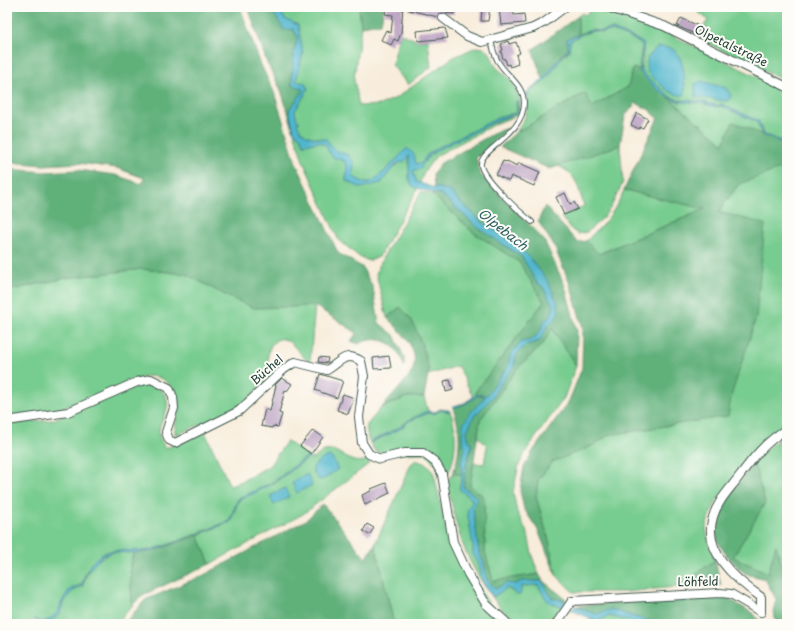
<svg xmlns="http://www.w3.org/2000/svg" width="794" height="631" font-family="'Playpen Sans',sans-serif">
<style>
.green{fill:#77cc8f;stroke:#4b8462}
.forest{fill:#61b07a;stroke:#407657}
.water{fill:#4fb6cd;stroke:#377a80}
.building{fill:#b59abe}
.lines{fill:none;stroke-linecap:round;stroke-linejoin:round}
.service-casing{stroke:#40574d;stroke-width:6}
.minor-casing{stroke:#40574d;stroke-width:10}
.service{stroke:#fff;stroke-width:4}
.minor{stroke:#fff;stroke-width:8}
.labels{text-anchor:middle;stroke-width:4;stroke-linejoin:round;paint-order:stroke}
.street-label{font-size:12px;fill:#1f3d34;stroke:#fdfcf7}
.water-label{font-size:13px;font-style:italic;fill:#2d6162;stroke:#fdfcf7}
</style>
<rect width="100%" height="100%" fill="#fdfcf7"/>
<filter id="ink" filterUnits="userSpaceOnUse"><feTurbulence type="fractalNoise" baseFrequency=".025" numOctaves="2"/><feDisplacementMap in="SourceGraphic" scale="8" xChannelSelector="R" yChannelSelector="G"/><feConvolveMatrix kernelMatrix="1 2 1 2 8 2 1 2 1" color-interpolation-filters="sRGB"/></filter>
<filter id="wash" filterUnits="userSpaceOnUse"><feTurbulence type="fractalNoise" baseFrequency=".012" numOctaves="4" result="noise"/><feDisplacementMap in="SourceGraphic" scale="16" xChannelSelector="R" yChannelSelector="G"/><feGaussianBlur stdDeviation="0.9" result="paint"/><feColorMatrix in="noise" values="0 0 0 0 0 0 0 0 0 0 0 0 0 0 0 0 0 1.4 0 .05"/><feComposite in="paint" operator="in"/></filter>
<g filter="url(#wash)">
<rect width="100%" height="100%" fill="#f8ecda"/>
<g class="green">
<path d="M277,7h82l2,19 -7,53 5,27 21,-1 16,-7 56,-40 24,-11 8,1 6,5 6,14 12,10 7,9 4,10 2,12 -3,7 -23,9 -59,32 -12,16 -4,11 -3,-1 -4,-12c10,-6 16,-15 26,-21 19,-11 40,-20 60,-29 7,-3 13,-3 19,-9v-10l-2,1 1,9 -2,2 -15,4 -73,38 -6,9 -5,1 -9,-16c-8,7 -29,31 -37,33 -7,1 -12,-2 -18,-5l2,-8 -6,-14 -13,-5 -9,-11 -19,-3 -9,-8 -3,-17 13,-22 -12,-8 7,-28 -5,-28 -13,-6z"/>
<polygon points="594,7 662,31 787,91 787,143 763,134 758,121 721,104 718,106 701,101 679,100 671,97 645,75 641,70 644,44 634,38 612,29 603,31 592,30 578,34 578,16 582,13 585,15"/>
<polygon points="697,7 787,7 787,82 703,41 709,30 704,26 708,20 697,11"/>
<path d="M592,31l11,1 9,-1 21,8 9,6 -3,25 -6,-2 -5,19 -36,20 -8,-14 -69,40c6,-7 11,-15 12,-25 1,-3 -1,-8 1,-12 4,-10 9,-8 15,-14 11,-9 15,-23 26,-31l1,-10 12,-7z"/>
<polygon points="400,33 418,41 428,40 431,67 408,85 392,65"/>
<polygon points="668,97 679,102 701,103 711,106 721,106 757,122 762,135 733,122 724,144"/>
<path d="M294,132l6,5 4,7 15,-2 7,3c2,4 3,9 7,12 3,2 6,1 9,3 8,3 4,15 4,21l35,2 10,-13 18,-14v23l4,8 5,1 -39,69 -10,4 -11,-5 -20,-17 -35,-78z"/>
<path d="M620,145l3,37 -12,25 -8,11 -16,14 -9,2 -6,-4 -11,-13 23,-11c-6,-19 -7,-32 -26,-40z"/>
<polygon points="785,166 787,168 787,425 761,443 717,500 709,517 706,529 709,544 715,560 687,581 674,587 627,592 573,592 556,575 549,541 536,497 538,480 552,462 590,447 609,435 727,416 764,224 718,212 739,184"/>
<path d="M624,190l81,19 -107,45 -12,-13c19,-18 27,-26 38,-51z"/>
<polygon points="421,192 433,195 474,233 519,262 544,302 476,391 476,395 473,397 458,366 428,375 429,369 400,307 387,318 376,274 382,259"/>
<path d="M142,269l44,5 41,22 27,12 61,-2 -5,56c-11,-5 -23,-34 -37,-19 -7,8 -5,17 -3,26l15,-5 -42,40 -24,13 -44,18c-1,-8 2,-15 2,-22 2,-13 -4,-30 -17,-35 -4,-1 -9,-2 -13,-2l-97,37 -43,5v-127l59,-13z"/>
<polygon points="552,328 576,366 564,398 528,448 519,465 513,492 517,512 528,534 533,559 539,574 493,581 485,552 484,497 470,486 474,463 484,464 487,446 478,437 480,420 517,369 543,344"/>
<path d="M149,384c13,4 22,13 17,28 -2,6 -6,12 -7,18 -1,7 3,12 6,18l15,-5 25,-11 25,54 12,-5 27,-15 18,-25 21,15 -35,26 -35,17 -9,22c-25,10 -50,21 -75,28 -17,5 -37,-3 -52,5 -10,6 -18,20 -20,30 -14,7 -20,13 -23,28l-10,8 -7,2 -7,-3 -4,5h-24v-200l45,-4 88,-35z"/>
<polygon points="407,397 424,397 428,411 409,420 400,427 370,442 368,439 366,426 381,408"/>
<path d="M440,410l10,1c8,20 7,48 -4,66l-20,-24 -38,1 -13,-3 -5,-8 30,-14 9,-8 19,-8h8z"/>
<polygon points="787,433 787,579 785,579 776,546 768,573 733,557 765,503 754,463 766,449"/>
<path d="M333,450c14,6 18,15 35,10l2,3 -67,51 -93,50 -12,-29 32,-13 9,-22 35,-17 35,-26 3,2 12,-8z"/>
<polygon points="416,460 428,465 434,474 446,528 459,559 503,624 394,624 375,544 411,464"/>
<path d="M453,473l9,2 -2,14 12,10 1,55 6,10 3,16 11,16 14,-8 7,4 8,-6 16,-1c8,14 9,19 25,21l-13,18h-36c-20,-23 -37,-46 -49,-74 -9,-22 -13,-46 -18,-68z"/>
<path d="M113,552l21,1 -4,12 2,41 -16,18h-72l6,-2 10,-8 2,-10 9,-12 12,-6c4,-16 14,-28 30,-34z"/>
<polygon points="609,616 642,624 588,624 591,618 598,621"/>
</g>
<g class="forest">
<path d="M7,7h233l21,58 13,27 22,71 42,90 24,14 11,21 6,35 15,12 10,22v9c-6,-22 -24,-33 -46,-22l-7,-3 6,-8 -42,-27 -61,2 -27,-12 -41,-22 -44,-5 -76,9 -59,13v-122l37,3 34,-2 37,5 27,9 2,-6 -27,-10 -39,-5 -34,2 -37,-3z"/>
<polygon points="248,7 270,7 284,29 293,29 298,38 293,54 292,85 299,87 304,90 289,110 294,132 281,90 267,63"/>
<polygon points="359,7 384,7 381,23 361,26"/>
<polygon points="578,16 578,34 567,39 568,50 562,54 553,69 543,79 532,50"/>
<polygon points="633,68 639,70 643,76 723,144 733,122 787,145 787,168 785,167 739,184 718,212 765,224 756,318 732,393 728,416 609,435 590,447 552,462 538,480 536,497 549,541 556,575 538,530 524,509 520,491 524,467 533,451 569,401 582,368 583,328 570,284 554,246 538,221 545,206 576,241 579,242 586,241 599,254 705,209 624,190 658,118 648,109 636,103 625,116 620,145 550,169 500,147 515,133 585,93 592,107 628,87"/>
<polygon points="509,128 476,158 480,174 544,240 565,286 577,330 576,366 552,328 543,343 517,369 480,420 470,486 484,497 485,552 493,581 539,574 543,581 566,599 566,601 552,598 542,581 522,581 516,584 506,583 496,589 487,580 484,563 479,553 473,507 477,498 463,487 466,465 472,445 468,438 467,431 474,416 491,399 501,383 514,367 516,355 526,345 540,341 548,325 559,311 517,245 481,221 461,203 451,192 440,188 434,188 433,173 441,163 498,131"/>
<polygon points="433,193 441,194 477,227 522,257 537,283 542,286 554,307 550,317 545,320 539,333 531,340 521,342 512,353 507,367 486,397 481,394 476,395 476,391 544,302 519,262 474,233 433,195"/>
<path d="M400,307l12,13 9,22 8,27 -5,28h-17l-26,11c6,-6 30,-32 32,-39 7,-20 -13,-39 -26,-51z"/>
<path d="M481,395l4,3 -14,14 -9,25 3,12 -4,13 1,13 -9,-2c8,-20 8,-45 0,-65l12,-4 11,-7z"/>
<path d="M754,463l11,40 -32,54 35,16 8,-28 9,34h2v45h-10l-4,-12 3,-13 -11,-20c-6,-2 -15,-3 -20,-6 -4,-2 -7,-6 -9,-8 -12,-12 -26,-28 -20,-46 7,-19 26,-40 38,-56z"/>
<polygon points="323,504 366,559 375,544 394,624 124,624 145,600 204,575 306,520"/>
<polygon points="198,535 210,564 141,596 132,606 130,565 134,553 153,551"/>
<polygon points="715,560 721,585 674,587 687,581"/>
<polygon points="713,596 726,597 754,614 762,624 664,624 634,617 611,609 597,614 584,610 576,606"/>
</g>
<g class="water">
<path d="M270,7h7l8,12 13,6 5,28 -7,28 9,2 3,6 -13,22 2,8 3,3h-3c4,15 16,16 29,17l9,11 13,5 4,4 2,4 -1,13c5,4 10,7 17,6 8,-2 29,-26 37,-34l7,6 2,10 4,-1 1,1 6,-9 12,-8 61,-30 15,-4 2,-2 -1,-9 2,-1 1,1 -2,1 1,8 -2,3 -15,5 -62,30 -10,7 -7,9v3l-9,3 4,11 17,6h6l11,4 10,11 20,18 36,24 13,13 17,22 10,21 2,10 -3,8 -8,6 -8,16 -14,4 -10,10 -2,12 -13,16 -10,16 -17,17 -7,15 1,7 4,7 -6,20 -3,22 15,11 -5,10 6,45 5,10 3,17 9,9 10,-6 10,1 6,-3h20l10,17 14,3 -3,5c-17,-2 -17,-7 -25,-21l-16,1 -2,9h-4l-2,-3 -7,-4 -14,9 -11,-16 -3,-17 -6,-10v-7l-6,-37 5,-8v-3l-13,-10 3,-14 -1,-13 4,-13 -3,-12 1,-13 8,-12 14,-15 -4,-2 -5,2 -11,7 -12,4v-2l11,-3 12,-8 5,-1 5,2 21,-28 4,-15 10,-11 10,-2 8,-7 6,-13 5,-3 4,-10 -12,-21 -5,-3 -15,-26 -45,-30 -36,-33 -8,-1 -20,-6 -4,-9v-22l-5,6 -6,1 -7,7 -10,13 -20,5 -15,-7c0,-6 4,-18 -4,-21 -3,-2 -6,-1 -9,-3 -4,-3 -5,-8 -7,-12l-7,-3 -15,2 -4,-7 -6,-5 -5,-22 15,-20 -5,-3 -7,-2 1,-31 5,-17 -5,-8 -9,1z"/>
<path d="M612,29l22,9 10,6 -4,20 1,6 4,5 26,22 8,3 22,1 17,5 3,-2 38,17 4,13 24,9v2l-25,-10 -5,-13 -36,-16c-7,3 -14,-3 -21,-3 -7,-1 -15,0 -22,-2 -13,-3 -30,-19 -39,-30l3,-26 -9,-6 -21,-8 -9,1 -11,-1 -10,3 -12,7 -1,10 -6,4 -9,14 -12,14 -10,5 -5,9 -1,-4c6,-7 12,-8 17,-14 9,-9 14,-21 25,-29l-1,-11 25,-9 11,1z"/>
<path d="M657,47c4,0 9,0 13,1 15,5 15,33 15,46l-4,2 -13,-5 -20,-18 -2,-6 2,-10z"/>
<polygon points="701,81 726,88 731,95 729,100 725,101 695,97 695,84"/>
<polygon points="440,409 449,410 449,412 440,410 436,413 428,413 409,421 400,429 370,443 370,442 400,427 409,420 428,411 435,412"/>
<path d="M308,456l1,1c-22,17 -44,33 -70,43l-9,22 -77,29 -17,2 -23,-1 -11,4 -16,18 -3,11 -12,7 -8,11 -3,11 -10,8 -9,2 -5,-2 -1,-3 7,3 7,-2 9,-8 3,-9 8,-13 13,-6c2,-10 10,-24 20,-30 15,-8 35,0 52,-5 25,-7 50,-18 75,-28l9,-22 35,-17z"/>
<polygon points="329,456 333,459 338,469 324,479 319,480 313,472 313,467 322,459"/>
<polygon points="307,474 312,485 297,493 292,483"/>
<polygon points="285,488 289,497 274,505 270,496"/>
<polygon points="575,606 584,610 597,614 611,609 634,617 664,624 642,624 609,616 598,621 571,610"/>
</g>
<g id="blocks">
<g class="building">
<polygon points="386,7 403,7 401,33 398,41 394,39 391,45 381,40 386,30 391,33 393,15 385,14"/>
<polygon points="409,7 454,7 454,14 441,13 438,17 409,10"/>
<polygon points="482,7 490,7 488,21 481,21"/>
<polygon points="499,7 513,7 514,15 524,14 525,23 501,25"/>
<polygon points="681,18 701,27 697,35 677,26"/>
<polygon points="445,28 448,38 418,41 417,31"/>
<polygon points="508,41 509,44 516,42 520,53 516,55 518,61 517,62 518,64 510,67 509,64 507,65 505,59 503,59 501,51 503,50 501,44"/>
<polygon points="637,113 648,119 643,128 640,127 639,129 631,125"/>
<polygon points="503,161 506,162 507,161 517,166 519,163 540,172 534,186 511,176 509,181 496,175"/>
<polygon points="565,193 570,204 574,202 578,209 564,215 556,197"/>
<polygon points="389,356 391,368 374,369 373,358"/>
<polygon points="319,357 328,358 327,363 318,362"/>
<polygon points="320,374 343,381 337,398 315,390"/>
<polygon points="282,378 292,384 287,391 285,390 279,413 282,414 278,427 273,426 272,428 261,426 265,409 270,411 276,385 275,385"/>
<polygon points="450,380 453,390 446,392 444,381"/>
<polygon points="343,394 354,398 348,414 337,410"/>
<polygon points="313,430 323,437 311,454 300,446"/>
<polygon points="386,483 390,493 365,505 362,495 371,491 371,489"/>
<polygon points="367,524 374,528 369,535 363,531"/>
</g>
</g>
</g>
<g filter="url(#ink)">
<use href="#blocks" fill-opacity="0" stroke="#40574d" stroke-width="1"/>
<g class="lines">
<defs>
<path id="service" d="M491,40c2,8 3,16 8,23 9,14 25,22 25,40 0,32 -46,47 -43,63 3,14 39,46 51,56"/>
<g id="minor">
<polyline points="607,7 664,26 787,87"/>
<polyline points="443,18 467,36 482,42 533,28 545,22 565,7"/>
<path d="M7,421l61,-9 69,-30 14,-3 18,9 4,9 1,11 -8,24 3,8 6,3 64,-32 44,-41 12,-8 32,8c14,-8 17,-19 34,-9l3,15 -5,41 3,26 7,11 11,5 25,-6h18l12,9 7,12 11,68 15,32 18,30 22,20"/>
<path d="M761,612v-15c-25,-17 -59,-46 -48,-80 4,-15 16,-27 25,-39 14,-19 28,-37 49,-49"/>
<polyline points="556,624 572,601 720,593 731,594 761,612"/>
</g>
</defs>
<use href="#service" class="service-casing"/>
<use href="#minor" class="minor-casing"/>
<use href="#service" class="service"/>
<use href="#minor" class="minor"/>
</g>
</g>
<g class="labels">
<g class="street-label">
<text transform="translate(731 46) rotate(26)" y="4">Olpetalstraße</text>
<text transform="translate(267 370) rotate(-41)" y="4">Büchel</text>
<text transform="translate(698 582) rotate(-1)" y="4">Löhfeld</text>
</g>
<g class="water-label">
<text transform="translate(503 229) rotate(38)" y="5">Olpebach</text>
</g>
</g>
<rect width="794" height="631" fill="none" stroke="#fdfcf7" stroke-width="24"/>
</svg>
